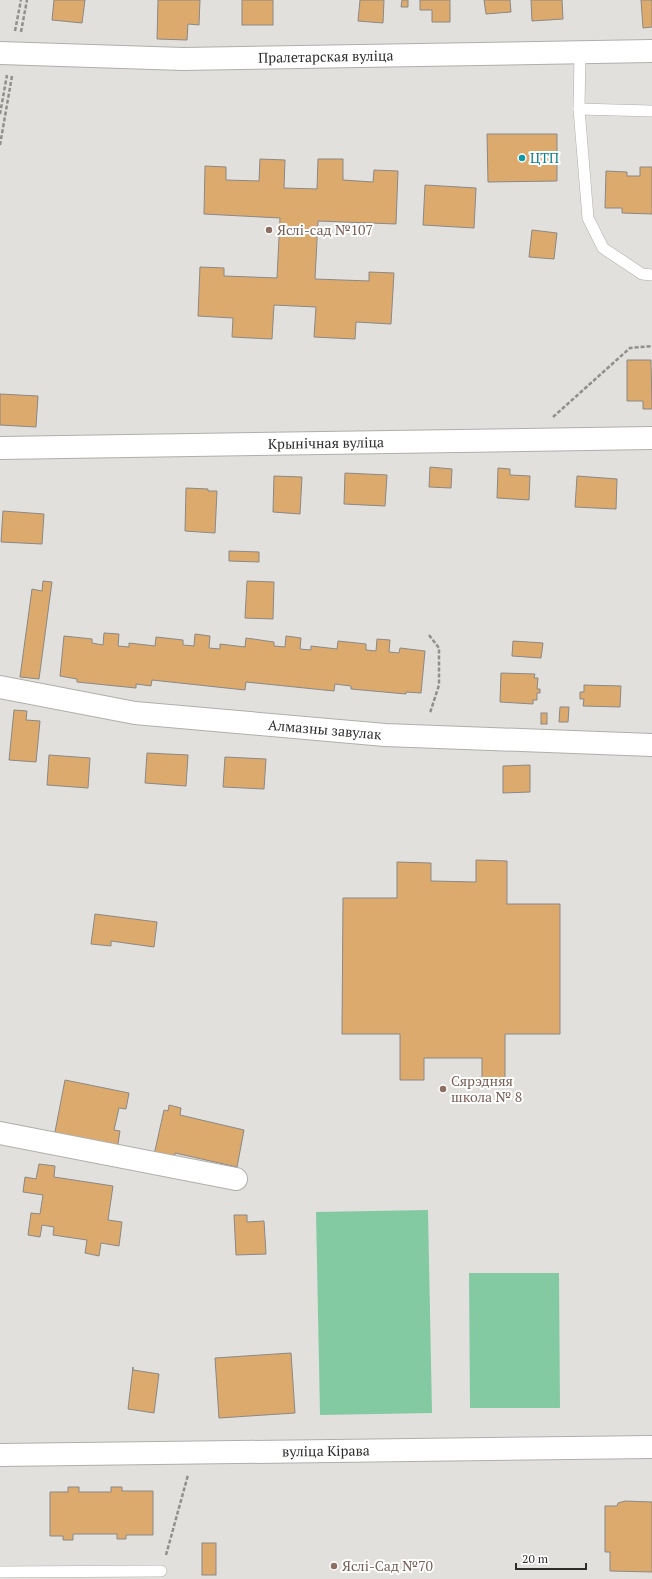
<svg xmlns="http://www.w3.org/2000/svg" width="652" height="1579" font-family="'PT Serif',serif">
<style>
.green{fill:#83c9a2}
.building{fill:#ddaa6e;stroke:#8a8886}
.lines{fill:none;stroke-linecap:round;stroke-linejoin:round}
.lane-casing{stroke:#b0aeab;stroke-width:12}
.street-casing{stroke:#b0aeab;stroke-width:24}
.secondary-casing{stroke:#b0aeab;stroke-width:24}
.path{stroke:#918f8d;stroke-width:2.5;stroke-dasharray:4 2;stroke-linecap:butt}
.lane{stroke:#fff;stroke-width:11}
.street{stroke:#fff;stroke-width:22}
.secondary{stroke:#fff;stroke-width:22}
.culture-dot{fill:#0f9aa8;stroke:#fff;stroke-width:1.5}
.education-dot{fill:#8d6e63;stroke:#fff;stroke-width:1.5}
.labels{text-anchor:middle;stroke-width:4;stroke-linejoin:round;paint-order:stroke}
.street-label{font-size:14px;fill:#2e2d2c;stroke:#fff}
.culture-label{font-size:14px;fill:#0d838f;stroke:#fff;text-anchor:start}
.education-label{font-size:14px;fill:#785e54;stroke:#fff;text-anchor:start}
</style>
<rect width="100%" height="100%" fill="#e2e0dd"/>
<g class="green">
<polygon points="428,1210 432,1413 320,1415 316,1212"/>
<polygon points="469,1273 559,1273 560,1408 470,1408"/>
</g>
<g class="building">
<polygon points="54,0 85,0 82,23 52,20"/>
<polygon points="158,0 200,0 199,25 188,24 187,40 157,39"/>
<rect x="242" y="0" width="31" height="25"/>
<polygon points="360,0 384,0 383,23 358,21"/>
<polygon points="402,0 408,0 408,7 401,7"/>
<polygon points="420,0 450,0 450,22 432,22 432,10 420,10"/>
<polygon points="484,0 510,0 511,12 486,14"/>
<polygon points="531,0 562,0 563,19 532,21"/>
<polygon points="641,0 652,0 652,27 643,28"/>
<polygon points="487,134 557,134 557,181 488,182"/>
<polygon points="260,159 285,160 284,188 317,189 318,159 343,159 343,180 373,182 374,170 398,171 396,224 318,221 315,279 369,281 369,272 394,273 391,324 356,322 355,339 314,337 316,307 274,305 272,339 232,337 233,318 198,316 200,267 224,268 224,276 277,278 280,218 204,214 205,166 226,167 226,180 259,181"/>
<polygon points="640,167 652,167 652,214 622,213 622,208 605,208 606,171 627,172 627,176 640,176"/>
<polygon points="425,185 476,188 474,228 423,225"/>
<polygon points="532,230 557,233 554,259 529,257"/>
<polygon points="627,360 651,360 652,409 643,409 643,401 627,401"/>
<polygon points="0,394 38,396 36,427 0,425"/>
<polygon points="430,467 452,469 451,488 429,487"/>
<polygon points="498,468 510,469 510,475 530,476 529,500 497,498"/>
<polygon points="345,473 387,475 385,506 344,504"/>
<polygon points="274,476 302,477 300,514 273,512"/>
<polygon points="577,476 617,479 616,509 575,507"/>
<polygon points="186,488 208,489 208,491 217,491 215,533 185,531"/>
<polygon points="3,511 44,514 42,544 1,542"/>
<polygon points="229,551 259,552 259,562 229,561"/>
<polygon points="43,581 52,582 39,679 20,677 32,589 42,591"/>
<polygon points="247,581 274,582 273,619 245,618"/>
<polygon points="104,633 119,634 118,646 129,647 129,643 155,646 156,637 183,640 183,645 194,646 195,634 210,636 209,648 220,649 220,644 245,647 246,638 274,642 274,646 285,647 286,636 301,638 300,649 311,650 311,646 337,649 338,641 366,644 366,650 376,651 377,639 390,640 389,652 399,653 400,648 425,651 421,693 406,692 406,694 351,689 351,686 335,684 334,691 246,682 245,690 152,680 151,686 136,684 136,688 77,682 77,679 60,676 64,636 92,639 92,643 103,645"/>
<polygon points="513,641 543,643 541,658 512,656"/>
<polygon points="501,673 535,674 534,678 538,678 537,689 540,689 540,693 537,693 537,700 533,700 533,704 500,702"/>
<polygon points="584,685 621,686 620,707 583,706 584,699 580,699 580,692 584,692"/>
<polygon points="560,707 569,707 568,722 559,722"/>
<polygon points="14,710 27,711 26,720 40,721 36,762 9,760"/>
<rect x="541" y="713" width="6" height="11"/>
<polygon points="147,753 188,755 186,786 145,783"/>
<polygon points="49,755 90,758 88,788 47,785"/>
<polygon points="225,757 266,759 264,789 223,787"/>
<polygon points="530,765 530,792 503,793 503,766"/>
<polygon points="476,860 507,861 507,904 560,904 560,1034 505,1034 505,1078 482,1078 482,1058 424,1058 424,1080 400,1080 400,1034 342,1034 343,898 397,898 397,862 431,863 431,881 476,882"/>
<polygon points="95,914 157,922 154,947 111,941 111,946 91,944"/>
<polygon points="65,1080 129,1093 126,1109 119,1108 114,1130 120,1131 117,1150 54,1137"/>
<polygon points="169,1105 181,1108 180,1115 244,1130 237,1167 175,1153 174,1160 154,1155 164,1110 168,1111"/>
<polygon points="39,1164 55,1166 54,1177 113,1186 108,1220 122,1222 119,1246 101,1243 99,1256 85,1253 87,1240 53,1235 54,1227 42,1225 40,1237 28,1235 31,1213 40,1214 43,1195 23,1192 25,1177 36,1179"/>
<polygon points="234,1215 247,1215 247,1222 264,1221 266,1254 236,1255"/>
<polygon points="291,1353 295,1413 219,1418 215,1358"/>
<polygon points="133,1367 133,1370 159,1374 154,1413 128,1409"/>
<polygon points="68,1487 79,1487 79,1492 111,1492 111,1487 122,1487 122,1491 153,1491 153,1535 126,1535 126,1539 117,1539 117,1534 73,1534 73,1540 63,1540 63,1536 50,1536 50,1492 68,1492"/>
<polygon points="625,1501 652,1502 652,1572 610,1571 610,1552 605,1552 605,1506 617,1506 618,1503"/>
<rect x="202" y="1543" width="14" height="32"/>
</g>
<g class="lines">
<defs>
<g id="lane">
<polyline points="580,53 579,109 588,218 603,248 642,274 652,275"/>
<polyline points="579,109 652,111"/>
<polyline points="0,1572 161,1571"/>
</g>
<g id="street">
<path id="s1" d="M0,53l183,6 469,-8"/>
<path id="s2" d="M0,448l652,-10"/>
<path id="s3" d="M0,687l135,26 250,22 267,10"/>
<polyline points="0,1133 236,1179"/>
</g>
<g id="secondary">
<path id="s4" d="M0,1455l652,-8"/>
</g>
</defs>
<use href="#lane" class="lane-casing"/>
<use href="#street" class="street-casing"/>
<use href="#secondary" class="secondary-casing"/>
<g class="path">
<polyline points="15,31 21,0"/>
<polyline points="21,32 27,0"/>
<polyline points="0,114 7,75"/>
<polyline points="0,145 12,76"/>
<polyline points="553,417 630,348 652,346"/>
<polyline points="429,635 439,648 439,685 430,713"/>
<polyline points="166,1555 188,1475"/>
</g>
<use href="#lane" class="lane"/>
<use href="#street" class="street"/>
<use href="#secondary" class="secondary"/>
</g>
<circle class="culture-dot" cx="522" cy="158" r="4"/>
<g class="education-dot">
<circle cx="269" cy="230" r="4"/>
<circle cx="443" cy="1089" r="4"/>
<circle cx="334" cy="1566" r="4"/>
</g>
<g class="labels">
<g class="street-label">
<text dy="5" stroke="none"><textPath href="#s1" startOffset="326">Пралетарская вуліца</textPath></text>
<text dy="5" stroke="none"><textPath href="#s2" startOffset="326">Крынічная вуліца</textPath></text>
<text dy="5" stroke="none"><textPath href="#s3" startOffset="328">Алмазны завулак</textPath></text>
<text dy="5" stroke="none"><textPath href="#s4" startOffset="326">вуліца Кірава</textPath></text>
</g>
<g class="culture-label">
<text x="530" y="163">ЦТП</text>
</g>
<g class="education-label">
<text x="277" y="235">Яслі-сад №107</text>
<text x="451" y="1086">Сярэдняя<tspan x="451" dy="16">школа № 8</tspan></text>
<text x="342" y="1571">Яслі-Сад №70</text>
</g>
</g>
<path d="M516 1563v6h70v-6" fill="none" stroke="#2e2d2c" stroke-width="2"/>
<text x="522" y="1563" font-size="12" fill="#2e2d2c" stroke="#ffffff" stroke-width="3" paint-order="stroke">20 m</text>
</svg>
